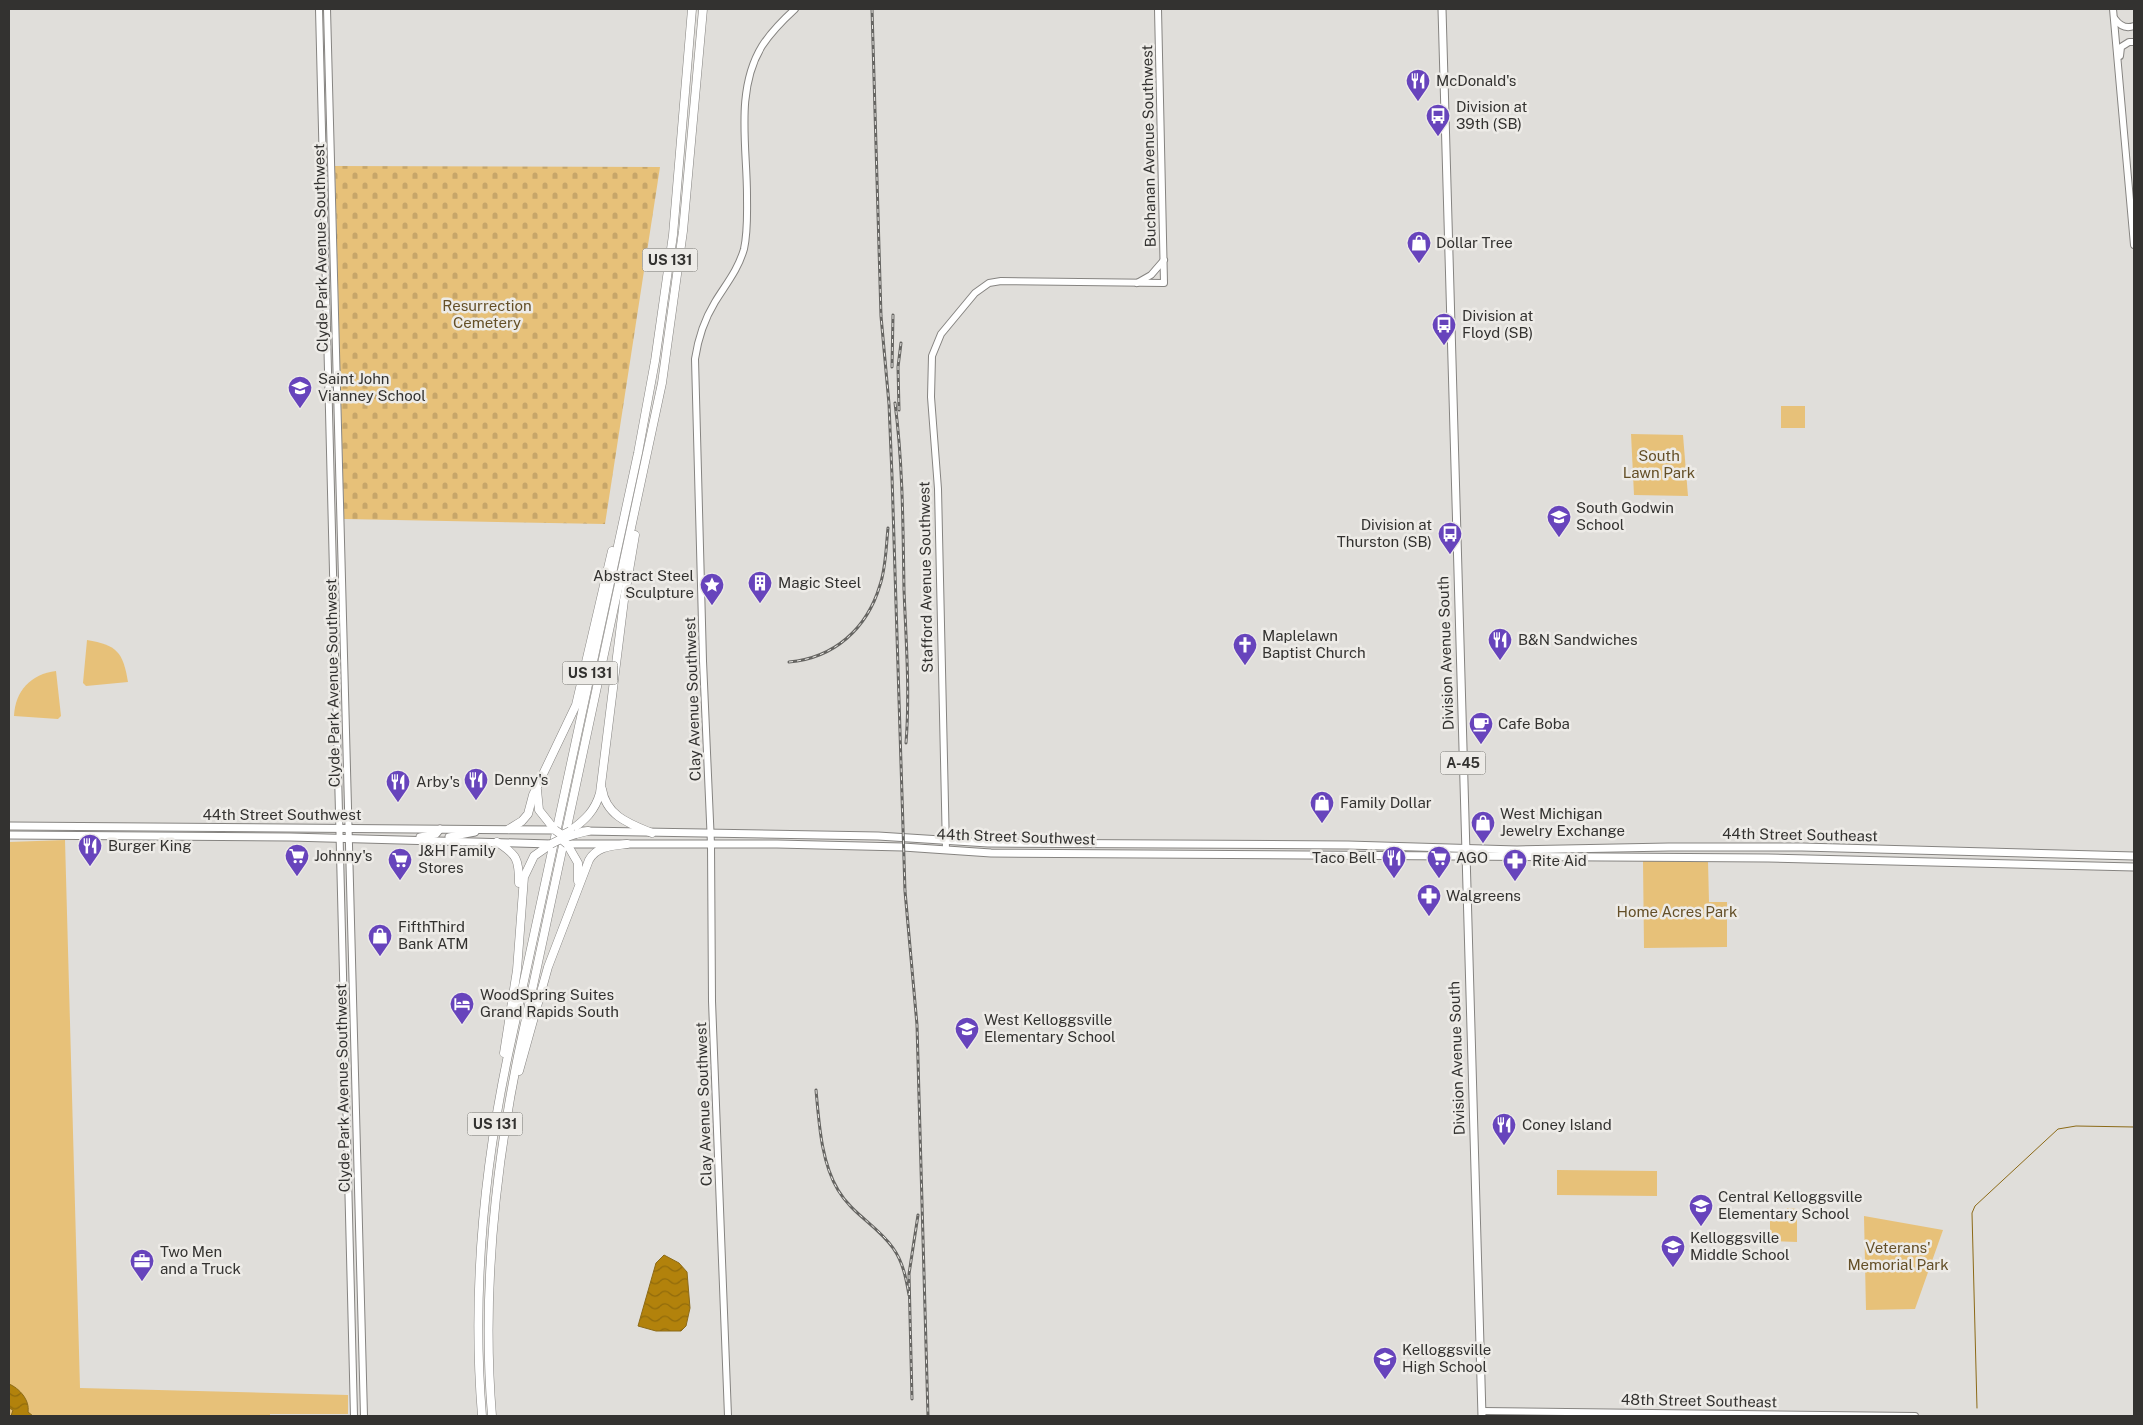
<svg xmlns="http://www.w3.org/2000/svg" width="2143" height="1425" font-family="'Public Sans',sans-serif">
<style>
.green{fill:#e7c179}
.cemetery{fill:url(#cemetery-stones)}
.water{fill:url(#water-waves);stroke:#8c6a17}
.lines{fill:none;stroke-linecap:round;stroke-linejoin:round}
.stream{stroke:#8c6a17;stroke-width:1}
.secondary-casing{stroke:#868481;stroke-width:8}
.primary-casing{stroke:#868481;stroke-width:9}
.highway-casing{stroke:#868481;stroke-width:9}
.secondary{stroke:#fff;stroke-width:6}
.primary{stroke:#fff;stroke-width:7}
.highway{stroke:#fff;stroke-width:8}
.rail-casing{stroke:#666562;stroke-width:3}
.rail{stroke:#edebe7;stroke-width:1;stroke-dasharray:4;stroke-linecap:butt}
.highway-bridge-casing{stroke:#868481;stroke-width:9;stroke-linecap:butt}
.highway-bridge{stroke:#fff;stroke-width:8}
.labels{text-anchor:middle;stroke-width:5;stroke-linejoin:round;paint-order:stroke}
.shield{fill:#edebe7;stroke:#6b6a67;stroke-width:1}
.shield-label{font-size:14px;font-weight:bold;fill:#333230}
.poi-label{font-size:15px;fill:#333230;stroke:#edebe7;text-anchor:start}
.street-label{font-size:15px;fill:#333230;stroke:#edebe7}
.park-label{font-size:15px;fill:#644f27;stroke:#edebe7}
</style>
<defs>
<pattern id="cemetery-stones" width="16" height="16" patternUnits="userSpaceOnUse" patternTransform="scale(1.25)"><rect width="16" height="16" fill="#e7c179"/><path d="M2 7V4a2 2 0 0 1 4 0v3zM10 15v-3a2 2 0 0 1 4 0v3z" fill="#c7a669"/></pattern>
<pattern id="water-waves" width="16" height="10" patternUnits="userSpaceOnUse" patternTransform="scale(1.25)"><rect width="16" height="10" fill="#b2820c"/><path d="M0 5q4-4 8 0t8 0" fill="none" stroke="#916b0c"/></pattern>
</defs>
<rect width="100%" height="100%" fill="#e0deda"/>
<g class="green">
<rect x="1781" y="406" width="24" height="22"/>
<polygon points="1631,434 1683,435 1688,496 1634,495"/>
<path d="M87,640c30,5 36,12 41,42l-42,4 -3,-3z"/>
<path d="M56,671l5,45 -3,3 -44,-3c1,-25 17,-42 42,-45z"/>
<polygon points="65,840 80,1388 348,1395 348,1414 270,1414 270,1416 9,1416 9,842"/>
<polygon points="1643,861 1708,861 1709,902 1727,902 1727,947 1644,948"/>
<polygon points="1557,1170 1657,1171 1657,1196 1557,1195"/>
<polygon points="1787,1208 1797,1209 1797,1242 1770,1241 1770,1211 1786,1211"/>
<polygon points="1864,1216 1943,1230 1915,1309 1866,1310"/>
</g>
<polygon class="cemetery" points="335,166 660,167 605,524 344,519"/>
<g class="water">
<polygon points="664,1255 679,1263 687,1272 690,1308 686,1326 681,1331 656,1331 638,1326 656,1263"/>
<path d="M9,1384c10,4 21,16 19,28l5,4h-22l2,-6 -4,-2z"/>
</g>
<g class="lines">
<polyline class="stream" points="1977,1408 1972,1213 1975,1206 2058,1129 2076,1126 2134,1127"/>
<defs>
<g id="secondary">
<polyline points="319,9 354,1416"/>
<polyline points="327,9 364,1416"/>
<polyline points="2113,9 2134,245"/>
<path d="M2115,19c5,7 11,10 19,7"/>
<polyline points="2120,56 2121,47 2129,42 2134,42"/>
<polyline points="1137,283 1151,275 1164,260"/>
<polyline points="946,850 938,489 931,397 932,356 941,334 975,293 989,283 1001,281 1164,283 1158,9"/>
<polyline points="1482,1411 1915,1416"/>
<path d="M728,1416l-16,-415 -1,-157 -8,-183 -8,-302c3,-20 9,-39 20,-57 11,-18 23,-32 29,-53 4,-18 3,-36 3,-54 0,-48 -12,-105 15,-149 9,-14 21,-26 33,-37"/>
</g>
<g id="primary">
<polyline points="1442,9 1482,1416"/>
<polyline points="9,826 555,830"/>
<polyline points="583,831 878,836 988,843 1348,845 1517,850 1669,847 1802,847 2134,856"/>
<polyline points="9,835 290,837 551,844"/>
<polyline points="420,837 436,834 440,829"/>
<polyline points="449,837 475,832"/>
<polyline points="567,844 777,844 903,847 991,853 1768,858 2134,867"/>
</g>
<g id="highway">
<path d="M602,789c4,27 28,35 50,44"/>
<polyline points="537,790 539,810 555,830"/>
<polyline points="509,829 522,821 528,814 533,795 576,705 612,551"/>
<path d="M570,831c15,-11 25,-20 30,-38l24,-193 11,-65"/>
<polyline points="576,834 588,831"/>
<path d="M497,842c20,13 22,17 22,41"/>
<polyline points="567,844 578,863 578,881"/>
<polyline points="504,1053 517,970 524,877 534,856 551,844"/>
<path d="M519,1071l29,-104 41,-107c8,-14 23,-14 38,-16"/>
<path d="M482,1416c-10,-121 1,-242 26,-361l130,-602 17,-92 18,-126 19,-226"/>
<path d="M492,1416c-10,-121 2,-240 26,-360l144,-673 21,-152 20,-222"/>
</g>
</defs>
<use href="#secondary" class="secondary-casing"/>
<use href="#primary" class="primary-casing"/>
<use href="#highway" class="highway-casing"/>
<use href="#secondary" class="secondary"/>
<use href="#primary" class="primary"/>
<use href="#highway" class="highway"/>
<defs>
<g id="rail">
<polyline points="872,9 881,316 889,404 892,476 905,891 917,1025 928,1416"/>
<polyline points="892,367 893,315"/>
<path d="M895,403c8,62 8,125 9,187 2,51 6,102 2,153"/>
<polyline points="899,410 898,367 901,343"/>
<path d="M789,662c45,-4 78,-33 91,-77 6,-18 6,-38 8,-57"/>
<path d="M816,1090c3,32 5,72 22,100 14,24 40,36 55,58 10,14 13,30 16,47"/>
<polyline points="912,1399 909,1274 918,1215"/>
</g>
</defs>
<use href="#rail" class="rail-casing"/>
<use href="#rail" class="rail"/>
<defs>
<g id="highway-bridge">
<polyline points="555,830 562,835 570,831"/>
<polyline points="564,838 576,834"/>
<polyline points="551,844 561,839 567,844"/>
</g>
</defs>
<use href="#highway-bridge" class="highway-bridge-casing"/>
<use href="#highway-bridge" class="highway-bridge"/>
</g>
<defs>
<symbol id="restaurant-pin" viewBox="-11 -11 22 30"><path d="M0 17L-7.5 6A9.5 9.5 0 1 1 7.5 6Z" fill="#6744bc" stroke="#edebe7"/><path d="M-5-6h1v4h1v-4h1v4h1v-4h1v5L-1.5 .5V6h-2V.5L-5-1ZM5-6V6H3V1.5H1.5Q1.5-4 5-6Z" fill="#fff"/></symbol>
<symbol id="bus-pin" viewBox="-11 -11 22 30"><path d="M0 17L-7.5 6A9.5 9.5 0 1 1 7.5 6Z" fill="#6744bc" stroke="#edebe7"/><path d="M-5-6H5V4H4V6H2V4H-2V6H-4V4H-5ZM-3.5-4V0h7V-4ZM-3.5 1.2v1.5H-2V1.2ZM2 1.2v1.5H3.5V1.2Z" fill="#fff"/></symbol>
<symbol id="shop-pin" viewBox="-11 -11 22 30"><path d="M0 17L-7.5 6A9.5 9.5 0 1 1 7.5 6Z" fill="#6744bc" stroke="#edebe7"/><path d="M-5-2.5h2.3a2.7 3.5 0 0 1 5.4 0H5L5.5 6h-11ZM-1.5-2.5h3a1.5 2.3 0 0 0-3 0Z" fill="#fff"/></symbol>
<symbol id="school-pin" viewBox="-11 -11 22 30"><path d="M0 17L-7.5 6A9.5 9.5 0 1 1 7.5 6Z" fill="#6744bc" stroke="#edebe7"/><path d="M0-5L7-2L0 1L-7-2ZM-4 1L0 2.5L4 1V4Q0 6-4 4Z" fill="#fff"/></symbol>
<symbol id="building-pin" viewBox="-11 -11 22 30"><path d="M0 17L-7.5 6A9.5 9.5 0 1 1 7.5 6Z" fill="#6744bc" stroke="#edebe7"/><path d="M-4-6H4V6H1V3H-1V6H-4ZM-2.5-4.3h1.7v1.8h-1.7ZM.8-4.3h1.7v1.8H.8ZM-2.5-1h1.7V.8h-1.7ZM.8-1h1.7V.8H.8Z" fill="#fff"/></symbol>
<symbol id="sight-pin" viewBox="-11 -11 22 30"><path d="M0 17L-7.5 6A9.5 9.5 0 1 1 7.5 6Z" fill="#6744bc" stroke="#edebe7"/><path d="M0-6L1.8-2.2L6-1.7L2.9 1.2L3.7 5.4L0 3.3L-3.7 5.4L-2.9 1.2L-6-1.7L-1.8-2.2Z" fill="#fff"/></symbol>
<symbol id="church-pin" viewBox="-11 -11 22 30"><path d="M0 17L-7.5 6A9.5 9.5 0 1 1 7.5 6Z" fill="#6744bc" stroke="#edebe7"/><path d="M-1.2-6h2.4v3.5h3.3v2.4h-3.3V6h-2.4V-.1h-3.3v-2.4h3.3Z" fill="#fff"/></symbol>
<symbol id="cafe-pin" viewBox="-11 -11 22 30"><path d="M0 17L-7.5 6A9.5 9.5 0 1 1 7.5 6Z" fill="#6744bc" stroke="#edebe7"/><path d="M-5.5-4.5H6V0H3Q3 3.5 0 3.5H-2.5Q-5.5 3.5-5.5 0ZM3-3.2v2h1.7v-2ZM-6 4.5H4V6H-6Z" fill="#fff"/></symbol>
<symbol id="supermarket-pin" viewBox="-11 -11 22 30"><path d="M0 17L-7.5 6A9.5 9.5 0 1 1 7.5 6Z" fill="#6744bc" stroke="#edebe7"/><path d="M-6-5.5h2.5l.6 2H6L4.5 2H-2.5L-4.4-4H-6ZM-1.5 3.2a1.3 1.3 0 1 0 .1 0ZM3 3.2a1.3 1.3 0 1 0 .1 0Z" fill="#fff"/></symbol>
<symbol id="pharmacy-pin" viewBox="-11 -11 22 30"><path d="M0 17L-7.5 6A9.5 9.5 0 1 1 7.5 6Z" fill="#6744bc" stroke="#edebe7"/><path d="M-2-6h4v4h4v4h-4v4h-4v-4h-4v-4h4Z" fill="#fff"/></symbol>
<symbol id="hotel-pin" viewBox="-11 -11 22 30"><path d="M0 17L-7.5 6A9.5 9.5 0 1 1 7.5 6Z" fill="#6744bc" stroke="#edebe7"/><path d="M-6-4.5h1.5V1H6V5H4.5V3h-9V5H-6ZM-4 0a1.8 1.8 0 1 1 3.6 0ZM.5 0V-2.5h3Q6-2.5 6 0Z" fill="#fff"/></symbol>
<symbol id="office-pin" viewBox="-11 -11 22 30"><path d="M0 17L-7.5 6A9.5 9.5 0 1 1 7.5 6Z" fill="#6744bc" stroke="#edebe7"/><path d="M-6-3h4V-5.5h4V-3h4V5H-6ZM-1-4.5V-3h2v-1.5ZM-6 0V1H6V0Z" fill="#fff"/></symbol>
</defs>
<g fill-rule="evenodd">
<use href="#restaurant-pin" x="1404" y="67" width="28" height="38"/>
<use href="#bus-pin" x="1424" y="102" width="28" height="38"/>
<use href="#shop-pin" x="1405" y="229" width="28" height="38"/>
<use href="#bus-pin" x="1430" y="311" width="28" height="38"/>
<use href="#school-pin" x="286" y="374" width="28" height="38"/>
<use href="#school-pin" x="1545" y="503" width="28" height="38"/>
<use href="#bus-pin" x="1436" y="520" width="28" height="38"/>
<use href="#building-pin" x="746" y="569" width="28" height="38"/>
<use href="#sight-pin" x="698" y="571" width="28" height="38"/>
<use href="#restaurant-pin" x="1486" y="626" width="28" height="38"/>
<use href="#church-pin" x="1231" y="631" width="28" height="38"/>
<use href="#cafe-pin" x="1467" y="710" width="28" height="38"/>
<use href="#restaurant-pin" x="462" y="766" width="28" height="38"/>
<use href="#restaurant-pin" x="384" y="768" width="28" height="38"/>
<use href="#shop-pin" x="1308" y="789" width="28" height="38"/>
<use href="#shop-pin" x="1469" y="809" width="28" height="38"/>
<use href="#restaurant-pin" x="76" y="832" width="28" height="38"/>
<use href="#supermarket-pin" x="283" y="842" width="28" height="38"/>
<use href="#restaurant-pin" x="1380" y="844" width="28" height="38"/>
<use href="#supermarket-pin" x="1425" y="844" width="28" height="38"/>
<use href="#supermarket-pin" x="386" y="846" width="28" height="38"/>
<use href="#pharmacy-pin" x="1501" y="847" width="28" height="38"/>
<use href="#pharmacy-pin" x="1415" y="882" width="28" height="38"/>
<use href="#shop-pin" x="366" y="922" width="28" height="38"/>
<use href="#hotel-pin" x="448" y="990" width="28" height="38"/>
<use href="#school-pin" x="953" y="1015" width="28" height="38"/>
<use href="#restaurant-pin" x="1490" y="1111" width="28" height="38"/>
<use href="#school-pin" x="1687" y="1192" width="28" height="38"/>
<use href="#school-pin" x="1659" y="1233" width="28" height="38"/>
<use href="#office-pin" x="128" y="1247" width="28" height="38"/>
<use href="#school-pin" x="1371" y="1345" width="28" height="38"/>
</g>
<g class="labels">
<g class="shield">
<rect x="642.5" y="248.5" width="55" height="23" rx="4"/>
<rect x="562.5" y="661.5" width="55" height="23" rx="4"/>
<rect x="1440.5" y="751.5" width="45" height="23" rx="4"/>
<rect x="467.5" y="1112.5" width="55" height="23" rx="4"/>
</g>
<g class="shield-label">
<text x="670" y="265">US 131</text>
<text x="590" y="678">US 131</text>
<text x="1463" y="768">A-45</text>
<text x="495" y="1129">US 131</text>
</g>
<g class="poi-label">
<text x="1436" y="86">McDonald's</text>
<text x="1456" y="112">Division at<tspan x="1456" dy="17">39th (SB)</tspan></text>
<text x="1436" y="248">Dollar Tree</text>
<text x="1462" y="321">Division at<tspan x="1462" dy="17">Floyd (SB)</tspan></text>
<text x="318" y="384">Saint John<tspan x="318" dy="17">Vianney School</tspan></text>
<text x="1576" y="513">South Godwin<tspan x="1576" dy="17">School</tspan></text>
<text x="1432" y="530" text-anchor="end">Division at<tspan x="1432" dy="17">Thurston (SB)</tspan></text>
<text x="694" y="581" text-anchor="end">Abstract Steel<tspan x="694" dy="17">Sculpture</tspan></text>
<text x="778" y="588">Magic Steel</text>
<text x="1262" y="641">Maplelawn<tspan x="1262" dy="17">Baptist Church</tspan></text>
<text x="1518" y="645">B&amp;N Sandwiches</text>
<text x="1498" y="729">Cafe Boba</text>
<text x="494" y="785">Denny's</text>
<text x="416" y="787">Arby's</text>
<text x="1340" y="808">Family Dollar</text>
<text x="1500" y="819">West Michigan<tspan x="1500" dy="17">Jewelry Exchange</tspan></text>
<text x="108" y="851">Burger King</text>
<text x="418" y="856">J&amp;H Family<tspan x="418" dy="17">Stores</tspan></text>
<text x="314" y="861">Johnny's</text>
<text x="1376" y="863" text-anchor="end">Taco Bell</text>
<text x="1456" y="863">AGO</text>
<text x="1532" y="866">Rite Aid</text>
<text x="1446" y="901">Walgreens</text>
<text x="398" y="932">FifthThird<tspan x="398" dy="17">Bank ATM</tspan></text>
<text x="480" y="1000">WoodSpring Suites<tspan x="480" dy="17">Grand Rapids South</tspan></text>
<text x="984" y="1025">West Kelloggsville<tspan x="984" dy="17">Elementary School</tspan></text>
<text x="1522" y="1130">Coney Island</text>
<text x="1718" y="1202">Central Kelloggsville<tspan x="1718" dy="17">Elementary School</tspan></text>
<text x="1690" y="1243">Kelloggsville<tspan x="1690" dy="17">Middle School</tspan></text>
<text x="160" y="1257">Two Men<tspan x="160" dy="17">and a Truck</tspan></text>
<text x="1402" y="1355">Kelloggsville<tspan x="1402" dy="17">High School</tspan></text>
</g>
<g class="street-label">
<text transform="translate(1149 146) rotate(-91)" y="5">Buchanan Avenue Southwest</text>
<text transform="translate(321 248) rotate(-91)" y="5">Clyde Park Avenue Southwest</text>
<text transform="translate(926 577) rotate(-91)" y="5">Stafford Avenue Southwest</text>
<text transform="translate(1446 653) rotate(-92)" y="5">Division Avenue South</text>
<text transform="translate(333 683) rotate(-91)" y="5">Clyde Park Avenue Southwest</text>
<text transform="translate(693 699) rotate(-92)" y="5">Clay Avenue Southwest</text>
<text x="282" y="820">44th Street Southwest</text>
<text transform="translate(1800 835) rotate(1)" y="5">44th Street Southeast</text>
<text transform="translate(1016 837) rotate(2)" y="5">44th Street Southwest</text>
<text transform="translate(1457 1058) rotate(-92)" y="5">Division Avenue South</text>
<text transform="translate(343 1088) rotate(-91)" y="5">Clyde Park Avenue Southwest</text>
<text transform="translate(704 1104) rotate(-92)" y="5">Clay Avenue Southwest</text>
<text transform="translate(1699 1401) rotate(1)" y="5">48th Street Southeast</text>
</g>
<g class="park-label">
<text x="487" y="311">Resurrection<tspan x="487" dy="17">Cemetery</tspan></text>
<text x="1659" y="461">South<tspan x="1659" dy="17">Lawn Park</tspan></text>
<text x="1677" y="917">Home Acres Park</text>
<text x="1898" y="1253">Veterans'<tspan x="1898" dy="17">Memorial Park</tspan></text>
</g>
</g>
<rect width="2143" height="1425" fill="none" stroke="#333230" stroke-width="20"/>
</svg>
